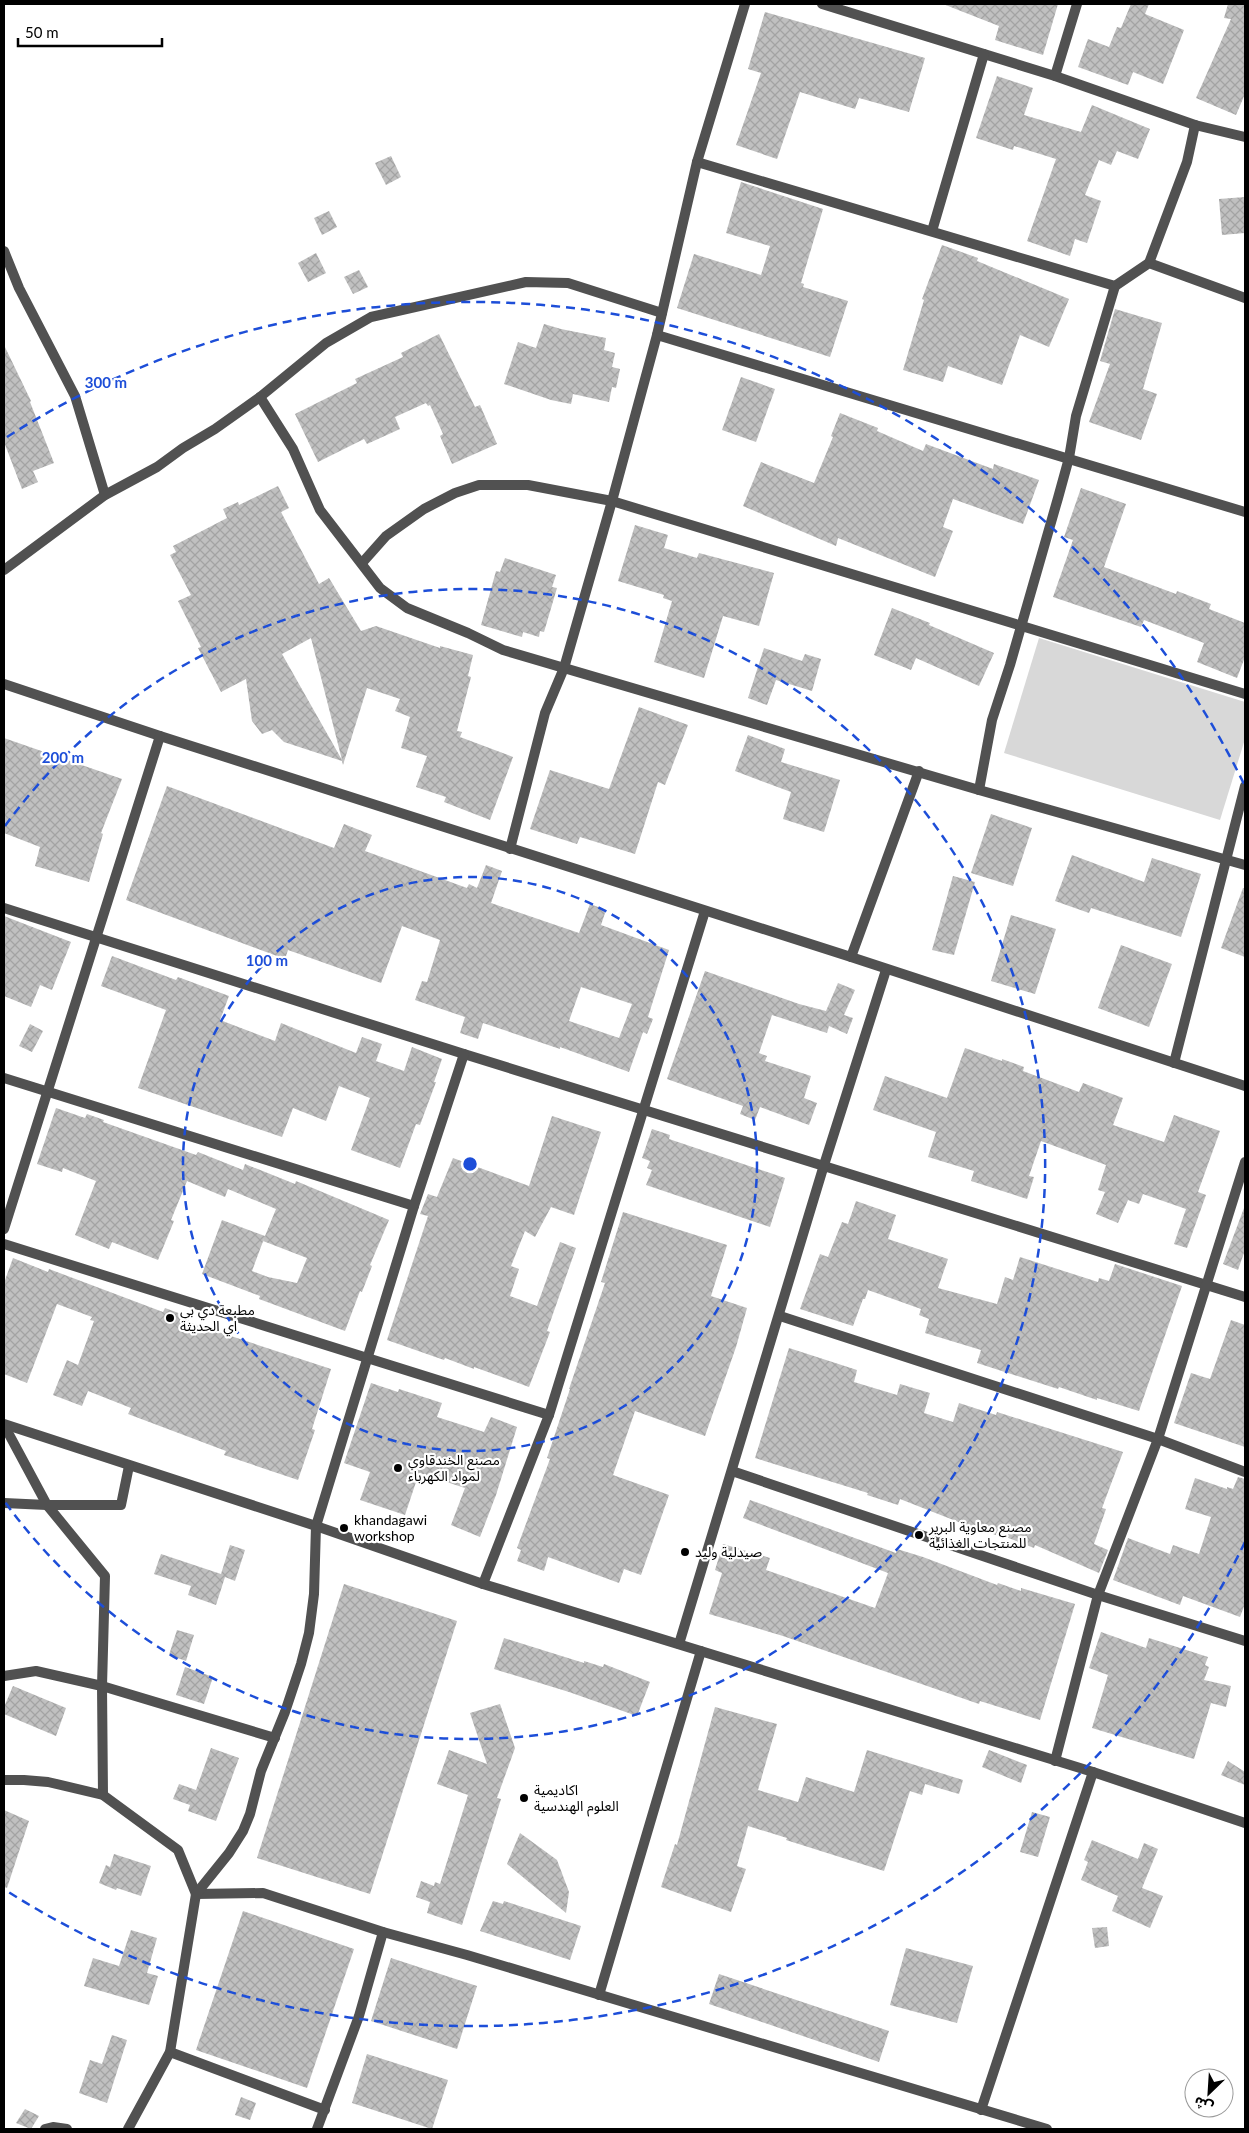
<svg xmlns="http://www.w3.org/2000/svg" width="1249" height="2133" font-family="Lato,'Noto Sans Arabic',sans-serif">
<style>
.garden{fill:#d8d8d8}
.building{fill:url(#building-cross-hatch);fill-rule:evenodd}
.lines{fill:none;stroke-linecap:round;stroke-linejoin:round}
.minor{stroke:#515151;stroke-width:10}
.ring{fill:none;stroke:#1d4ed8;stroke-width:2.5;stroke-dasharray:9 6}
.poi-dot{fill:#000;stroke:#fff;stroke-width:2}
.labels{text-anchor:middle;stroke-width:4.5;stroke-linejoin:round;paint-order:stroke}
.poi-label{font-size:14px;fill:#000;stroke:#fff;text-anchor:start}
.centre{fill:#1d4ed8;stroke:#fff;stroke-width:2.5}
.ring-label{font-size:15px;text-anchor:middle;font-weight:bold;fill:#1d4ed8;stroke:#fff;stroke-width:4.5;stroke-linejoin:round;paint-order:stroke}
</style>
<defs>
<pattern id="building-cross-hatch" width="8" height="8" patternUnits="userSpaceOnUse" patternTransform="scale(1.25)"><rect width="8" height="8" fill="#c0c0c0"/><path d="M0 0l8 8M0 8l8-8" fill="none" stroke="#a3a3a3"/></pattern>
</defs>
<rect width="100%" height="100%" fill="#fff"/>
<polygon class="garden" points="1039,638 1245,702 1245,739 1220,820 1004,753"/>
<g class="building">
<polygon points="943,4 1058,4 1043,55 995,40 999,26"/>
<polygon points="1131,4 1149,4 1145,14 1184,30 1163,84 1133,72 1128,85 1078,67 1088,39 1109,47 1117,27 1121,28"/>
<polygon points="1228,4 1245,4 1245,94 1236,115 1196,98 1231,19 1224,18"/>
<polygon points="765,12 925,58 909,112 859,98 855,109 800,92 777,159 736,145 761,73 748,69"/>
<polygon points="997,76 1033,88 1024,115 1081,132 1092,105 1150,129 1138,159 1117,151 1111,165 1099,160 1085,195 1101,201 1087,243 1075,239 1070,256 1027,241 1056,159 1014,146 1013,150 976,138"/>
<polygon points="391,156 401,177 386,185 375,163"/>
<polygon points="741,182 823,209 801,283 804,284 803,287 848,301 830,357 677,308 694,254 761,275 770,246 726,233"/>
<polygon points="1245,197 1245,233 1222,235 1219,199"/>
<polygon points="329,211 337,227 322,235 314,218"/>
<polygon points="942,245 978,258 977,261 1069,299 1049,347 1020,335 1002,385 948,366 943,382 903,370 924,300 922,299"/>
<polygon points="316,253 326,273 308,282 298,263"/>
<polygon points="359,270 368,287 353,294 344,277"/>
<polygon points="1115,309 1162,323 1143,389 1157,394 1141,440 1089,422 1110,364 1100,361"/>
<polygon points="544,324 561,329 606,338 604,350 615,353 612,367 620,369 616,388 612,387 609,402 573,394 571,404 551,400 504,384 518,342 536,348"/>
<polygon points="439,334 475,407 480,405 497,444 452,464 440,436 443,434 430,405 428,406 426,403 395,417 400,429 367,444 364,439 318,462 295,414 357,383 355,379 403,357 401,353"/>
<polygon points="4,345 31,401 30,402 54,463 33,471 38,482 22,489 4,442"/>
<polygon points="741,377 775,389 756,442 722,430"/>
<polygon points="840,413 878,428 877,431 923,451 926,444 993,469 994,464 1039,480 1023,524 953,499 943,527 953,531 935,577 838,538 836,546 743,506 761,462 814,483 833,437 831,436"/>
<path d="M278,486l11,22 -8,4 38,72 10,-6 32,53 15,-5 64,22v-2l33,9 -5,21 3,1 -14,54 5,1 -2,5 53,20 -23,63 -46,-18 2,-5 -30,-10 11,-31 -26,-8 9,-31 -15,-6 5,-12 -33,-11 -24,77 -1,-4 -58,-19 -12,-12 -10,4 -10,-13 -6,-42 -25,13 -23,-44 3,-1 -23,-46 13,-6 -21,-40 6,-3 -3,-6 54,-28 -4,-9 15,-7 1,3zM311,638l31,122 -60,-106z"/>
<polygon points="1081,488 1126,504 1104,567 1176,594 1177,591 1211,604 1209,609 1245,623 1245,657 1237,678 1197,662 1204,643 1144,620 1141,627 1053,597 1073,540 1064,537"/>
<polygon points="635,525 668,535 664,548 697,558 699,553 774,573 759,626 723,616 704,678 654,662 672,601 663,598 664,595 618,581"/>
<polygon points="505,558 556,575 552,587 557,588 544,632 540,631 539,637 523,632 522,637 481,625 496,571 500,572"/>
<polygon points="892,608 930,623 929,625 994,653 979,686 916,658 911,670 874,655"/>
<polygon points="764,648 802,661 805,654 821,659 812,691 776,680 767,705 748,698"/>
<polygon points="639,707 688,725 665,785 658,782 635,854 580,837 577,844 530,829 550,770 609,789"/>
<polygon points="748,735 785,749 781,762 840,780 824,832 783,819 791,792 735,771"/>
<polygon points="4,738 122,779 101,833 103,834 89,882 35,866 40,847 4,833"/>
<path d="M167,786l167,62 10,-24 28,11 -7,16 102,37 2,-4 8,4 9,-23 16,6 -11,32 88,30 11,-29 16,6 -5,15 68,25 -21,67 5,2 -6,15 -4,-2 -14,40 -69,-25v2l-77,-26 -5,16 -18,-6 5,-16 -50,-17 7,-19 5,1 13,-42 -38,-14 -21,57 -93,-33 -3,9 -159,-59zM581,987l51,17 -13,34 -50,-17z"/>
<polygon points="991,814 1032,828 1013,886 971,873"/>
<polygon points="1072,855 1144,882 1152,858 1201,874 1181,937 1091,908 1089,913 1055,901"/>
<polygon points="953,876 975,882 954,955 932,950"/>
<polygon points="1243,888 1245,888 1245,957 1221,948"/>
<polygon points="1011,915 1056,929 1035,994 991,981"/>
<polygon points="4,916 71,942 52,990 40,985 31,1007 4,996"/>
<polygon points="1121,945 1172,964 1149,1027 1098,1008"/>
<polygon points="112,956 176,980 178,977 229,996 220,1020 275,1041 281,1023 356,1053 362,1037 382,1044 376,1061 404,1071 412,1047 442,1059 434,1082 436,1082 420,1125 416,1124 400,1168 351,1150 370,1098 339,1086 326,1121 293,1108 282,1137 138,1088 166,1010 101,986"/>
<polygon points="705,971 799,1004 826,1011 838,983 855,990 844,1015 853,1018 847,1034 829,1026 827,1033 772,1015 759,1053 767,1056 765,1061 811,1076 804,1098 817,1103 809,1125 760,1107 755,1120 740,1114 743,1106 667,1079"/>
<polygon points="30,1024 43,1031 32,1052 19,1046"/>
<polygon points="965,1048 1002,1061 1002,1059 1024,1067 1023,1071 1079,1092 1083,1083 1123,1098 1113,1125 1164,1142 1174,1115 1220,1131 1198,1192 1206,1195 1187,1248 1174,1244 1186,1209 1143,1194 1139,1204 1128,1200 1118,1223 1096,1214 1105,1192 1098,1190 1106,1165 1041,1141 1029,1176 1034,1177 1027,1199 971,1181 974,1171 928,1157 936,1132 873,1110 885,1076 947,1098"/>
<polygon points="56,1108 85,1118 87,1114 104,1120 103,1122 196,1155 198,1152 243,1170 245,1164 295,1184 296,1181 389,1220 370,1265 372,1266 362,1292 360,1291 345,1331 259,1299 260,1296 202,1274 222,1220 265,1236 252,1271 268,1277 297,1283 307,1258 263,1241 276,1209 228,1189 225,1197 187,1181 171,1220 174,1221 158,1260 112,1242 109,1249 75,1235 96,1181 63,1168 62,1172 37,1164"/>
<polygon points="552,1116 601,1132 574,1215 551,1207 535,1237 525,1231 511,1266 519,1269 510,1296 537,1306 560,1242 576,1248 547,1331 550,1332 529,1387 474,1367 474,1369 445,1358 444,1360 387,1340 428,1216 420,1214 428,1194 437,1197 453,1158 529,1186"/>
<polygon points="652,1129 670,1135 669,1139 785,1178 770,1227 646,1185 652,1170 647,1168 650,1161 642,1158"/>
<polygon points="856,1201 896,1215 888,1239 948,1259 938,1288 997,1304 1005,1277 1013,1280 1020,1257 1098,1282 1099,1278 1109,1281 1115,1264 1182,1286 1139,1411 1097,1398 1097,1400 1059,1387 1058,1389 977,1363 981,1350 925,1333 929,1319 919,1315 921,1309 868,1290 865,1299 863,1299 853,1326 800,1309 820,1254 828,1257 842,1222 848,1224"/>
<polygon points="1244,1208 1245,1250 1238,1270 1223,1264"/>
<polygon points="623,1212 727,1245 711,1296 747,1308 736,1347 705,1436 635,1411 613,1475 669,1495 641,1575 624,1569 619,1583 548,1557 544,1571 517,1561 521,1550 517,1548 550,1459 547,1458 570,1389 569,1389 605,1283 601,1282"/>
<polygon points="13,1258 48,1272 49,1269 163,1312 165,1308 189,1317 188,1322 331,1369 312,1429 315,1430 298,1480 224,1455 226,1451 128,1414 131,1408 88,1391 82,1406 53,1395 67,1360 78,1365 94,1321 90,1320 92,1317 57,1304 27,1383 4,1374 4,1283"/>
<polygon points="1231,1320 1245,1325 1245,1447 1174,1423 1191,1373 1210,1379"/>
<polygon points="789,1348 857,1370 854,1382 897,1395 900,1384 930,1393 924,1413 953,1422 959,1403 996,1415 997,1412 1123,1452 1102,1508 1106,1509 1094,1544 1108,1550 1099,1573 1035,1545 1034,1548 996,1533 996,1535 961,1523 900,1499 898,1505 867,1495 868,1493 755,1458"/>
<polygon points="371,1383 398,1392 399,1389 442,1403 437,1417 484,1432 491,1417 517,1427 496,1495 480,1537 451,1525 465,1488 419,1473 405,1515 360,1500 370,1472 344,1463"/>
<polygon points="1238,1477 1245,1479 1245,1604 1240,1617 1183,1596 1180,1605 1113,1580 1128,1538 1170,1554 1173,1545 1199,1554 1211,1517 1185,1509 1195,1478 1227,1489 1227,1487 1233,1489"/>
<polygon points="750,1500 896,1553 897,1549 923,1557 997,1585 998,1583 1021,1591 1021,1588 1075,1604 1040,1720 980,1701 979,1704 783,1636 709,1614 722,1573 715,1570 723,1544 770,1558 766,1570 875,1608 888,1573 743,1518"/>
<polygon points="230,1545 245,1550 235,1581 225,1577 216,1605 188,1595 191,1586 154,1574 161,1554 221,1574"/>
<polygon points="344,1584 457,1621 370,1894 257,1858"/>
<polygon points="177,1630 194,1635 186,1661 169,1655"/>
<polygon points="1101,1632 1146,1648 1149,1638 1208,1657 1205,1665 1209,1667 1204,1680 1231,1686 1226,1707 1211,1703 1194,1759 1092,1728 1108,1675 1089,1668"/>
<polygon points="504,1638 584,1663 584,1661 603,1667 604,1664 650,1682 637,1716 569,1692 494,1669"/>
<polygon points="185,1667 213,1677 204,1704 176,1695"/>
<polygon points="13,1686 66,1708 56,1736 4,1714 4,1707"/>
<polygon points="500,1704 515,1748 497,1798 501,1799 462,1925 427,1913 430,1902 416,1897 421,1881 434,1886 435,1882 440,1884 468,1795 437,1784 449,1750 487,1764 470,1713"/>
<polygon points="715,1707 777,1724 758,1790 798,1802 806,1777 854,1792 867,1750 963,1780 959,1794 925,1784 922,1795 910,1791 884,1871 786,1840 787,1838 748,1826 737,1866 746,1869 731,1912 661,1887 675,1844 677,1845"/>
<polygon points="211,1748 239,1758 216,1821 188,1811 190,1805 173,1799 179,1784 196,1790"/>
<polygon points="989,1750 1027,1765 1021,1783 982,1767"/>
<polygon points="1228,1761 1245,1772 1245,1785 1221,1775"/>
<polygon points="4,1810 29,1821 7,1888 4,1887"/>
<polygon points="1032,1812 1050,1817 1038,1857 1020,1852"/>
<polygon points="520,1833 557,1860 569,1892 566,1913 507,1864"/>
<polygon points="1092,1840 1138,1859 1144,1843 1158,1849 1142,1888 1163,1896 1150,1928 1112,1911 1118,1896 1081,1880 1088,1862 1084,1860"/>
<polygon points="114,1854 151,1866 141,1896 117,1888 116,1890 99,1883 106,1865 110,1867"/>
<polygon points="493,1901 503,1904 504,1901 581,1926 570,1960 480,1931"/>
<polygon points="243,1911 354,1949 307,2088 196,2050"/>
<polygon points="1107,1927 1109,1946 1095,1948 1092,1928"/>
<polygon points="131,1930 157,1938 147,1973 158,1976 149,2005 84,1986 93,1958 119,1966"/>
<polygon points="906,1948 973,1966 957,2023 890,2005"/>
<polygon points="391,1958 477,1986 457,2049 371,2021"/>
<polygon points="719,1974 889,2031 879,2062 709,2004"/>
<polygon points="112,2035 127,2040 107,2103 79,2093 90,2060 102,2064"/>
<polygon points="367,2054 448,2080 432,2129 352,2103"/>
<polygon points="241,2097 256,2103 250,2120 235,2115"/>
<polygon points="25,2109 39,2116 31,2129 16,2123"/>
</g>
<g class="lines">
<g class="minor">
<polyline points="822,4 1055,76 1195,125 1245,137"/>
<polyline points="1055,76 1077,4"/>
<polyline points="697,162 1115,286 1149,263 1245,298"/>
<polyline points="932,231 984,54"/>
<polyline points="4,251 19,288 75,396 105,495"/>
<polyline points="1149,263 1187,162 1195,125"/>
<polyline points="657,335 1245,512"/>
<polyline points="260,397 293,449 320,510 380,588 407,608 468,633 503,650 979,790 1245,865"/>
<polyline points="362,563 386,536 424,509 455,493 479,485 528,485 612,501 1245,694"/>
<polyline points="4,570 105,495 157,467 183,448 215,429 260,397 326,343 371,317 526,282 568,283 662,313"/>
<polyline points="4,684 160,736 851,957 1245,1086"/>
<polyline points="979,790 992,720 1010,665 1058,498 1069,458 1076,416 1115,286"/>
<polyline points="510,849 545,713 564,668 612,501 657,335 697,162 745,4"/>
<polyline points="4,908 464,1054 1245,1297"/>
<polyline points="851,957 919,771"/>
<polyline points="1174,1063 1245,786"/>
<polyline points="4,1078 414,1206"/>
<polyline points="4,1229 160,736"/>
<polyline points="4,1244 549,1415"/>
<polyline points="780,1316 1158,1439 1245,1472"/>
<polyline points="4,1424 316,1526 483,1584 1093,1772 1245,1823"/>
<polyline points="4,1425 47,1505 105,1576 102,1686 103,1795"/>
<polyline points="732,1471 1098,1595 1245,1641"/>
<polyline points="4,1503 47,1505 121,1505 129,1466"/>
<polyline points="483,1584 549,1415 705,911"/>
<polyline points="679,1644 824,1165 886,970"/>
<polyline points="4,1676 36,1671 102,1686 275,1738"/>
<polyline points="1055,1761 1098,1595 1158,1439 1245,1162"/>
<polyline points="4,1780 24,1780 48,1782 103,1795 178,1850 196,1894"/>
<polyline points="196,1894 263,1893 383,1932 467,1955 1047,2129"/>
<polyline points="599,1995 701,1651"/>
<polyline points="170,2052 325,2110"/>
<polyline points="981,2110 1093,1772"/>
<polyline points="45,2129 53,2127 67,2129"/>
<polyline points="128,2129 170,2052 196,1894 229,1853 243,1831 250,1814 261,1771 285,1712 301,1664 309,1633 314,1594 316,1526 414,1206 464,1054"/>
<polyline points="317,2129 359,2016 383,1932"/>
</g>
</g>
<g class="ring">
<circle cx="470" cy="1164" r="287"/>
<path d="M5 826A575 575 0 1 1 5 1502"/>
<path d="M1245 1542A862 862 0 0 1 7 1891M7 437A862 862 0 0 1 1245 786"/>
</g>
<g class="poi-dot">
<circle cx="170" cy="1318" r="5"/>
<circle cx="398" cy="1468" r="5"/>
<circle cx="344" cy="1528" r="5"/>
<circle cx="919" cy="1535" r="5"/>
<circle cx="685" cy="1552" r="5"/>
<circle cx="524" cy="1798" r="5"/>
</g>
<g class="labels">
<g class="poi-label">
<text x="180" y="1315">مطبعة دي بي<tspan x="180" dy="16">اي الحديثة</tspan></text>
<text x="408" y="1465">مصنع الخندقاوي<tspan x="408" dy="16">لمواد الكهرباء</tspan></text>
<text x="354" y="1525">khandagawi<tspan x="354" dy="16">workshop</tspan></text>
<text x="929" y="1532">مصنع معاوية البرير<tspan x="929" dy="16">للمنتجات الغذائية</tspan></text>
<text x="695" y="1557">صيدلية وليد</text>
<text x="534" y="1795">اكاديمية<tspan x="534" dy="16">العلوم الهندسية</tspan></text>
</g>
</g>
<circle cx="470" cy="1164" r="8" class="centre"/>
<g class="ring-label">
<text x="106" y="388">300 m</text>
<text x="63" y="763">200 m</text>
<text x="267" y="966">100 m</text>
</g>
<rect width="1249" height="2133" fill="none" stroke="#000000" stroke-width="10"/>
<g transform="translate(1209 2093) rotate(205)"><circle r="24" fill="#ffffff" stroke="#999999"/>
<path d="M0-4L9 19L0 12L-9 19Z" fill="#000000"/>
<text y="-8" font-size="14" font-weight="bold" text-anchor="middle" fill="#000000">ش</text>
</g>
<path d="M18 38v8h144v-8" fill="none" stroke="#000000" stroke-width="2.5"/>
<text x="25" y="38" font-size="15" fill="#000000" stroke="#ffffff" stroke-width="4" paint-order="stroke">50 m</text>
</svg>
